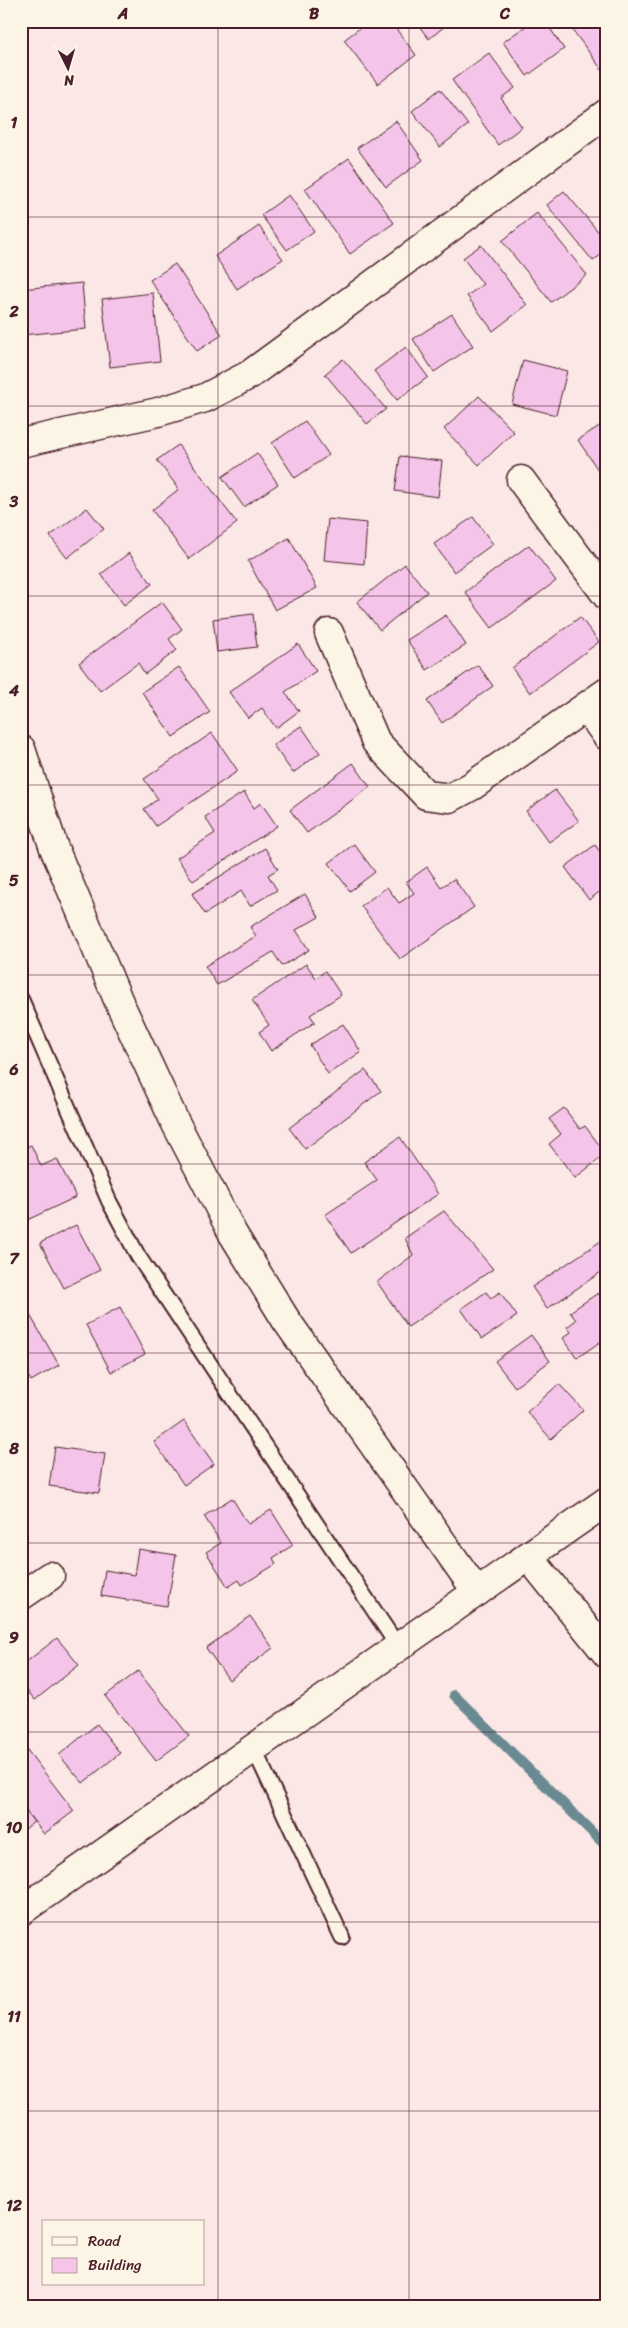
<svg xmlns="http://www.w3.org/2000/svg" width="628" height="2328" font-family="Sriracha,sans-serif">
<style>
.lines{fill:none;stroke-linecap:round;stroke-linejoin:round}
.stream{stroke:#6b8a92;stroke-width:10}
.building{fill:#f4c5e8;stroke:#4a1f2b}
.lane-casing{stroke:#4a1f2b;stroke-width:18}
.street-casing{stroke:#4a1f2b;stroke-width:31}
.secondary-casing{stroke:#4a1f2b;stroke-width:31}
.lane{stroke:#fcf5e5;stroke-width:14}
.street{stroke:#fcf5e5;stroke-width:28}
.secondary{stroke:#fcf5e5;stroke-width:28}
.grid{fill:none;stroke:#4a1f2b;stroke-width:1;stroke-opacity:0.55}
.neatline{fill:none;stroke:#4a1f2b;stroke-width:2}
.grid-label{font-size:16px;text-anchor:middle;font-weight:bold;fill:#4a1f2b}
</style>
<rect width="100%" height="100%" fill="#fae7e6"/>
<filter id="ink" filterUnits="userSpaceOnUse"><feTurbulence type="fractalNoise" baseFrequency=".02" numOctaves="2"/><feDisplacementMap in="SourceGraphic" scale="10" xChannelSelector="R" yChannelSelector="G"/><feConvolveMatrix kernelMatrix="1 2 1 2 8 2 1 2 1" color-interpolation-filters="sRGB"/></filter>
<g filter="url(#ink)">
<g class="lines">
<polyline class="stream" points="454,1695 607,1847"/>
</g>
<g class="building">
<polygon points="369,21 390,21 416,55 378,84 344,40"/>
<polygon points="415,21 451,21 429,39"/>
<polygon points="533,21 545,21 564,49 527,76 503,42"/>
<polygon points="566,21 607,21 607,73 605,74"/>
<polygon points="489,53 515,88 501,98 522,127 498,145 452,80"/>
<polygon points="440,89 468,125 440,147 412,111"/>
<polygon points="396,121 423,160 386,187 357,148"/>
<polygon points="349,158 394,223 350,254 305,189"/>
<polygon points="564,191 607,242 607,250 593,261 547,205"/>
<polygon points="289,195 314,231 287,250 261,215"/>
<polygon points="537,213 587,275 551,302 502,241"/>
<polygon points="259,226 283,259 237,289 215,256"/>
<polygon points="481,245 527,305 493,331 467,296 483,284 463,258"/>
<polygon points="175,264 222,335 197,351 150,280"/>
<polygon points="82,283 86,329 21,335 21,289"/>
<polygon points="153,293 160,361 110,367 102,299"/>
<polygon points="452,314 473,346 434,372 413,339"/>
<polygon points="406,347 428,377 397,400 374,371"/>
<polygon points="343,359 386,409 367,424 325,374"/>
<polygon points="523,360 567,371 556,415 512,404"/>
<polygon points="479,396 514,432 479,465 444,429"/>
<polygon points="305,421 329,455 295,478 272,443"/>
<polygon points="607,421 607,469 600,473 578,440"/>
<polygon points="178,445 237,523 189,559 152,510 179,489 157,460"/>
<polygon points="257,453 278,484 244,507 222,477"/>
<polygon points="400,456 442,461 438,497 395,491"/>
<polygon points="87,508 104,529 67,558 50,536"/>
<polygon points="607,515 607,532 599,520"/>
<polygon points="473,517 493,544 454,572 434,544"/>
<polygon points="328,519 367,523 364,564 324,560"/>
<polygon points="289,538 317,588 275,610 248,561"/>
<polygon points="529,545 556,581 492,628 465,592"/>
<polygon points="129,553 152,584 124,605 101,574"/>
<polygon points="405,564 427,592 380,630 357,602"/>
<polygon points="162,602 182,629 169,639 177,650 145,674 138,663 100,691 79,663"/>
<polygon points="253,614 257,647 217,652 213,619"/>
<polygon points="446,615 466,645 427,670 407,640"/>
<polygon points="580,617 599,642 530,693 512,668"/>
<polygon points="298,644 316,671 285,692 299,711 276,728 262,708 248,718 229,692"/>
<polygon points="478,665 493,686 442,723 427,701"/>
<polygon points="179,667 210,712 173,737 142,692"/>
<polygon points="301,726 320,753 293,773 273,745"/>
<polygon points="212,733 238,771 156,826 144,809 158,799 144,779"/>
<polygon points="353,763 370,787 307,833 290,810"/>
<polygon points="555,790 579,821 549,842 526,811"/>
<polygon points="244,792 254,808 261,803 277,826 193,881 177,858 215,833 205,817"/>
<polygon points="354,844 375,872 350,891 329,863"/>
<polygon points="595,845 607,861 607,886 589,900 565,867"/>
<polygon points="265,848 278,869 268,875 277,890 250,906 241,891 205,914 192,894"/>
<polygon points="427,867 441,887 454,879 474,907 400,959 361,906 387,887 399,903 414,893 406,882"/>
<polygon points="305,894 319,917 296,930 309,950 282,966 273,952 217,985 205,966 256,936 250,927"/>
<polygon points="306,964 316,978 325,971 341,995 310,1015 315,1022 271,1051 259,1032 269,1025 252,1000"/>
<polygon points="343,1024 361,1052 328,1074 310,1045"/>
<polygon points="365,1070 381,1091 305,1149 289,1128"/>
<polygon points="564,1108 580,1129 585,1126 606,1154 575,1178 549,1144 561,1134 549,1119"/>
<polygon points="400,1137 438,1194 351,1253 325,1215 377,1180 364,1162"/>
<polygon points="31,1145 41,1166 57,1159 76,1197 25,1221 21,1213 21,1149"/>
<polygon points="444,1211 493,1269 408,1327 377,1282 413,1255 405,1238"/>
<polygon points="76,1225 100,1270 64,1288 40,1243"/>
<polygon points="607,1237 607,1268 547,1309 532,1287"/>
<polygon points="486,1292 491,1298 500,1292 517,1316 482,1339 461,1309"/>
<polygon points="598,1293 607,1306 607,1337 577,1358 563,1338 571,1332 567,1327 576,1320 570,1312"/>
<polygon points="120,1307 145,1354 111,1372 86,1325"/>
<polygon points="27,1310 59,1365 31,1381 25,1370 21,1372 21,1314"/>
<polygon points="531,1335 550,1361 515,1387 495,1361"/>
<polygon points="559,1384 583,1410 551,1439 527,1412"/>
<polygon points="184,1421 214,1464 184,1485 154,1442"/>
<polygon points="55,1447 105,1454 99,1493 49,1486"/>
<polygon points="232,1498 248,1524 271,1510 293,1545 273,1558 276,1564 242,1585 239,1580 228,1587 206,1552 221,1543 204,1516"/>
<polygon points="138,1549 176,1555 167,1606 101,1596 105,1570 134,1575"/>
<polygon points="250,1616 273,1648 229,1680 206,1648"/>
<polygon points="57,1638 79,1665 35,1700 21,1683 21,1666"/>
<polygon points="138,1671 189,1736 156,1761 105,1696"/>
<polygon points="97,1724 120,1753 83,1783 59,1755"/>
<polygon points="24,1746 74,1811 44,1834 21,1805 21,1748"/>
<polygon points="21,1805 34,1822 21,1832"/>
</g>
<g class="lines">
<defs>
<g id="lane">
<polyline points="21,999 109,1201 138,1256 399,1648"/>
<polyline points="254,1749 342,1937"/>
</g>
<g id="street">
<polyline points="21,443 158,412 205,398 249,375 607,113"/>
<polyline points="521,480 607,596"/>
<polyline points="329,633 376,742 426,795 450,798 472,786 607,692"/>
<polyline points="586,707 607,736"/>
<polyline points="528,1556 607,1654"/>
<polyline points="21,1596 50,1576"/>
<polyline points="21,1911 607,1501"/>
</g>
<polyline id="secondary" points="21,749 54,848 119,1002 174,1120 233,1234 286,1320 477,1592"/>
</defs>
<use href="#lane" class="lane-casing"/>
<use href="#street" class="street-casing"/>
<use href="#secondary" class="secondary-casing"/>
<use href="#lane" class="lane"/>
<use href="#street" class="street"/>
<use href="#secondary" class="secondary"/>
</g>
</g>
<path class="grid" d="M218,21v2286M409,21v2286M21,217h586M21,406h586M21,596h586M21,785h586M21,975h586M21,1164h586M21,1353h586M21,1543h586M21,1732h586M21,1922h586M21,2111h586"/>
<rect width="628" height="2328" fill="none" stroke="#fcf5e5" stroke-width="55"/>
<rect x="42" y="2220" width="162" height="65" fill="#fcf5e5" stroke="#b59f9b"/>
<rect x="52" y="2237" width="25" height="8" fill="#fcf5e5" stroke="#b59f9b"/>
<text x="88" y="2246" font-size="15" fill="#4a1f2b">Road</text>
<rect x="52" y="2258" width="25" height="15" fill="#f4c5e8" stroke="#b59f9b"/>
<text x="88" y="2270" font-size="15" fill="#4a1f2b">Building</text>
<g transform="translate(68 68) rotate(175)" stroke="#fcf5e5" stroke-width="4" paint-order="stroke">
<path d="M0-4L9 19L0 12L-9 19Z" fill="#4a1f2b"/>
<text y="-8" font-size="14" font-weight="bold" text-anchor="middle" fill="#4a1f2b">N</text>
</g>
<rect x="28" y="28" width="572" height="2272" class="neatline"/>
<g class="grid-label">
<text x="123" y="19">A</text>
<text x="314" y="19">B</text>
<text x="505" y="19">C</text>
<text x="14" y="128">1</text>
<text x="14" y="317">2</text>
<text x="14" y="507">3</text>
<text x="14" y="696">4</text>
<text x="14" y="886">5</text>
<text x="14" y="1075">6</text>
<text x="14" y="1264">7</text>
<text x="14" y="1454">8</text>
<text x="14" y="1643">9</text>
<text x="14" y="1833">10</text>
<text x="14" y="2022">11</text>
<text x="14" y="2211">12</text>
</g>
</svg>
